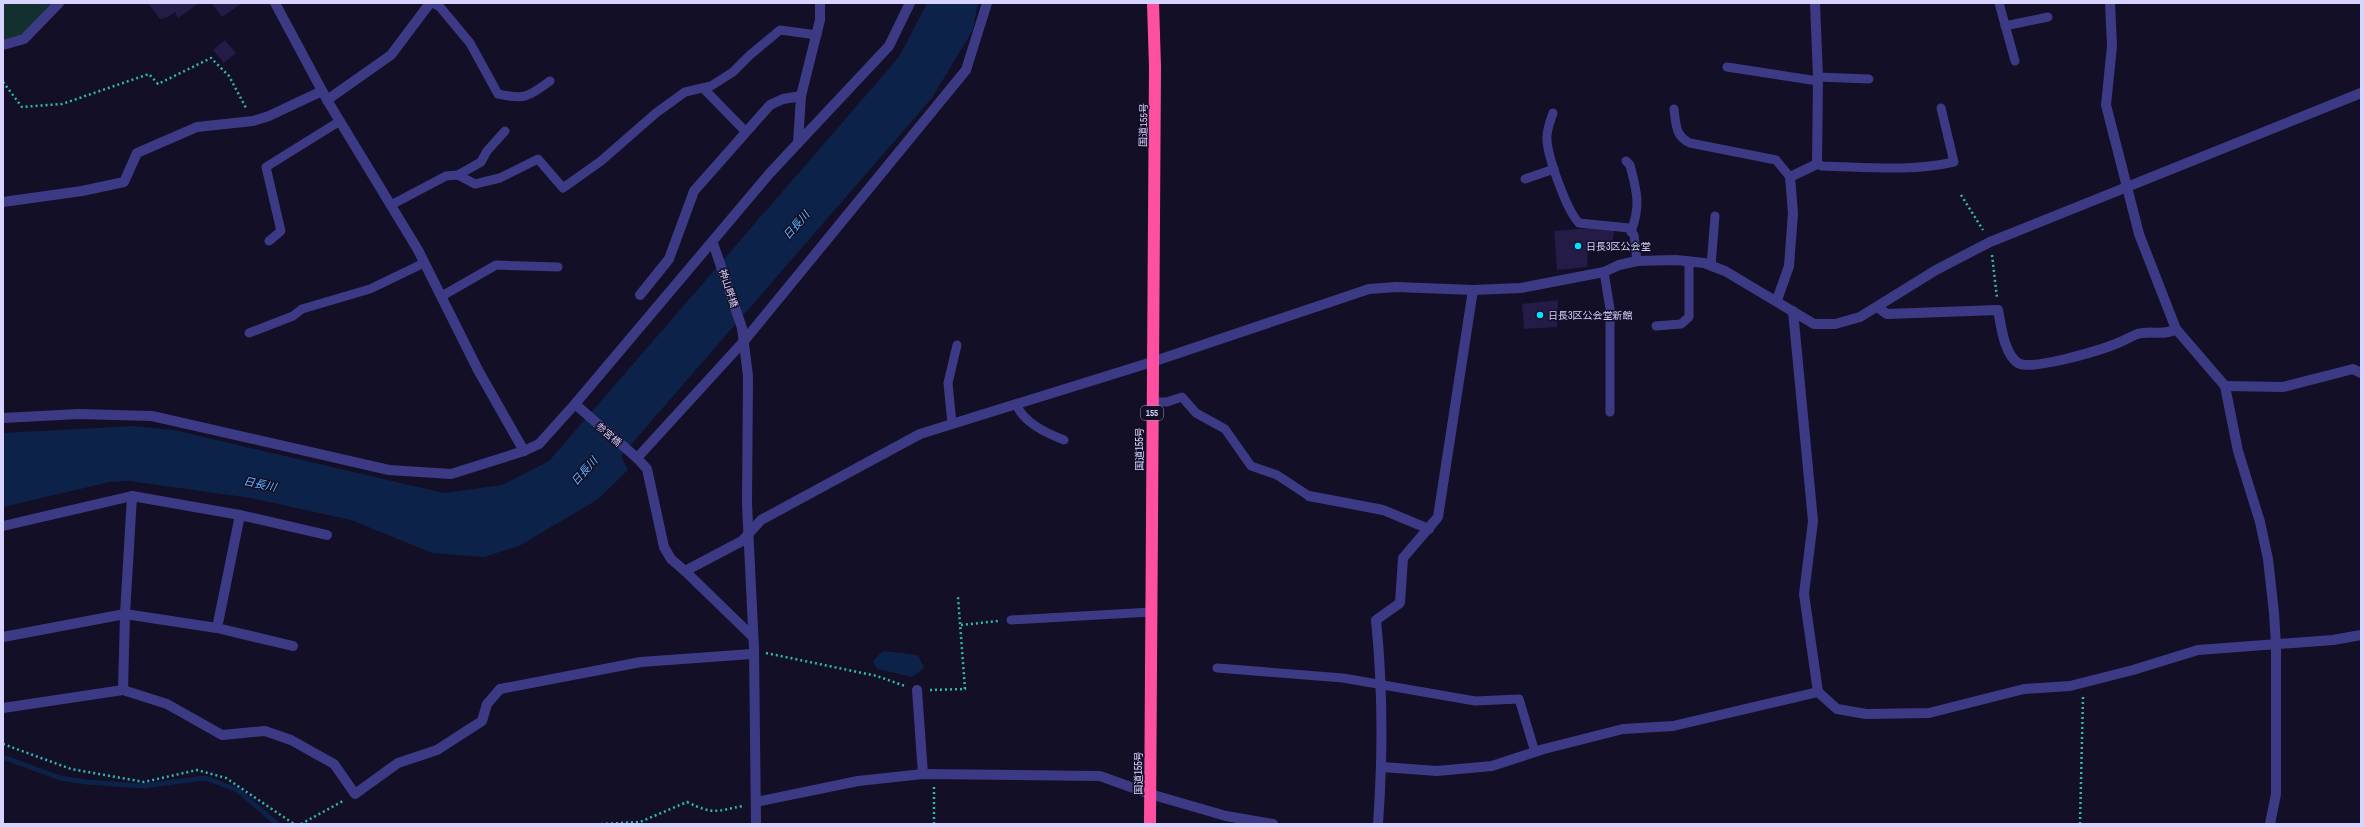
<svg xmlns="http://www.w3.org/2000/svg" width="2364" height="827" font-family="'Archivo Narrow','Noto Sans JP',sans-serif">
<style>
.green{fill:#12302f}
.water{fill:#0c2248}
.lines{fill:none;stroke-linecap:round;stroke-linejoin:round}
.stream{stroke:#0c2248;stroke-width:5}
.building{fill:#241b47}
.path{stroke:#2fb8b0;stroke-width:2.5;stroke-dasharray:2 3;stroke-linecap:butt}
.lane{stroke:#3d3a85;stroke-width:9}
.street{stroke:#3d3a85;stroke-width:10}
.highway{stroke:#ff4fa3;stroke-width:12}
.poi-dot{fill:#00e5ff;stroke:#130f26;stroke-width:1.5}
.labels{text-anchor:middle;stroke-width:3;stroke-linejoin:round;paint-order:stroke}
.shield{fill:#130f26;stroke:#9e99be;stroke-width:1}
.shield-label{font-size:9px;font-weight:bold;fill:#d9d4ff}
.street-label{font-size:10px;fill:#d9d4ff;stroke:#130f26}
.poi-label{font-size:10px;fill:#d9d4ff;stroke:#130f26;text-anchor:start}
.water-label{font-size:11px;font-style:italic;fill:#62b6ff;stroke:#130f26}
</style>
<rect width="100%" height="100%" fill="#130f26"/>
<polygon class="green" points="3,3 58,3 24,39 3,45"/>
<g class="water">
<polygon points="927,3 978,3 973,30 932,98 621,456 628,470 597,500 519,546 484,557 432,553 351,520 251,498 129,481 110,482 3,507 3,433 133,426 174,430 444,493 502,485 549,461 899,57"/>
<polygon points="883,651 918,655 924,668 912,677 877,669 873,661"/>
</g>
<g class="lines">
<polyline class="stream" points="3,757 60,778 86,782 143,786 205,778 238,790 277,824"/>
</g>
<g class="building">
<polygon points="148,3 197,3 198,4 178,18 175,12 168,17 160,19"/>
<polygon points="211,3 242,3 222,17"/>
<polygon points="225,40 236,53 224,63 213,50"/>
<polygon points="1615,226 1612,245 1588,248 1587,267 1557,270 1554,231"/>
<polygon points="1558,300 1557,327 1524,329 1522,304"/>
</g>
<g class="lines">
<g class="path">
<polyline points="3,82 22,107 62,104 149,74 158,84 211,58 229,76 246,108"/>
<polyline points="1961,195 1983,230"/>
<polyline points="1992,255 1997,298"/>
<polyline points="961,625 998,621"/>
<polyline points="766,653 877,676 905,686"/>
<polyline points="930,690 965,689 958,597"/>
<polyline points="3,744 71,769 144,782 197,770 226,778 294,824"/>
<polyline points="301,824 343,801"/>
<path d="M601,824l39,-2 47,-20c27,13 29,9 56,4"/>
<polyline points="934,824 934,787"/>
<polyline points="2080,824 2083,697"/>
</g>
<g class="lane">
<path d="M433,3l7,4 30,36 28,51c27,6 30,3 52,-13"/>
<polyline points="1999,3 2015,61"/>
<polyline points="2005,26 2048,17"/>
<polyline points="1727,67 1818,81"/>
<polyline points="1818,77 1869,79"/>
<polyline points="703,88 746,132"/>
<path d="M1674,109c2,15 1,27 16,34l86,17 14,17"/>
<path d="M1553,113c-3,9 -7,18 -6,27 1,18 20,71 32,83l50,5 5,7 3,26"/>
<path d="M1626,161l4,4c7,27 11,40 1,67"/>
<path d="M1817,164l5,2c44,1 88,6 132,-4l-13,-54"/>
<polyline points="458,175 481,162 487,151 505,131"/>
<polyline points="1525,179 1554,169"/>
<polyline points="391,205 446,176 458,175 475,184 500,178 538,159 563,188 601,161 656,113 685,92 711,86 733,72 750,55 780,30 817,35"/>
<polyline points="269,241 281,231 266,167 340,121"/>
<polyline points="1711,266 1715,216"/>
<polyline points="1604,272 1610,309 1610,412"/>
<polyline points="442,296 496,265 558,267"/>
<polyline points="1656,326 1681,324 1689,317 1689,261"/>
<polyline points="249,333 293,316 302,309 370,289 424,263"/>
<polyline points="1152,402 1167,402 1182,397 1196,413 1225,429 1251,466 1277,475 1309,496"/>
<path d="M1016,404c8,19 30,29 48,36"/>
<polyline points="952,424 948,383 957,345"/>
<polyline points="1011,620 1151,612"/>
<polyline points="1217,668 1343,678 1475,701 1519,699 1535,752"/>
</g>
<g class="street">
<polyline points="275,3 327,100 418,250 478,370 524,451 539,444 575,404 770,173 798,143 801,96 820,20 820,3"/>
<polyline points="2110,3 2112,46 2106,105 2139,234 2176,329 2225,386 2238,451 2260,522 2268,559 2274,613 2276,645 2276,794 2270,824"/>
<polyline points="3,45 24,39 59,3"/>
<polyline points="327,100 391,55 430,3"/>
<polyline points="798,143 889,46 910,3"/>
<polyline points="3,202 82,191 124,182 137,153 197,127 253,121 269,116 322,91"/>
<polyline points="713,243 742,328 748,376 747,504 754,649 756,824"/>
<polyline points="640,295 669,259 694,191 770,105 783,99 801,96"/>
<polyline points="1777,300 1789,266 1793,213 1790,177 1817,164 1818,77 1815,3"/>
<path d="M1877,307l10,7 111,-4c3,15 6,44 20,53 13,8 79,-12 95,-18 8,-3 15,-7 22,-10 14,-6 29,2 41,-6"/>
<polyline points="1793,311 1813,521 1804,594 1818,692 1837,709 1866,714 1929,713 2024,689 2070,686 2133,670 2198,650 2333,640 2361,635"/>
<polyline points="2225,386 2283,387 2353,369 2361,373"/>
<polyline points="575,404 637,458"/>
<polyline points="3,418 78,414 152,416 389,470 451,474 524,451"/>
<polyline points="1309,496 1383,510 1429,529"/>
<polyline points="3,526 132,496 240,515 327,535"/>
<polyline points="685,571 671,559 664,547 647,469 637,458 744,341 966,70 987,3"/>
<polyline points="217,628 240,515"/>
<polyline points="3,637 125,614 217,628 293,646"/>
<polyline points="753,637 685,571 742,541 761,520 920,434 1152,362 1369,289 1396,287 1473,290 1521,288 1604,272 1619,265 1637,261 1676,260 1704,263 1725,271 1814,324 1835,324 1860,317 1936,270 1990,242 2361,93"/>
<polyline points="123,690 125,614 132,496"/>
<polyline points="917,690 923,774"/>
<polyline points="3,708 123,690 167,704 222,735 265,731 291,740 334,764 355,794 398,763 437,750 482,721 487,704 500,689 641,662 752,654"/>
<polyline points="1382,767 1437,771 1492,766 1544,749 1623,729 1673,726 1818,692"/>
<polyline points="756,802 858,781 923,774 1100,776 1150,794 1226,816 1273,824"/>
<path d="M1378,824c5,-69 5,-135 -2,-204l24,-17 3,-45 35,-41 35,-227"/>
</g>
<polyline class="highway" points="1150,824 1155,67 1153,3"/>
</g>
<g class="poi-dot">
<circle cx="1578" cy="246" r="4"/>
<circle cx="1540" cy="315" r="4"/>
</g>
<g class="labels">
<rect class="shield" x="1141" y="406" width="22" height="14" rx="3"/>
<g class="shield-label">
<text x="1152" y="416">155</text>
</g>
<g class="street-label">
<text transform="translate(1143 125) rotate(-89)" y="4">国道155号</text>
<text transform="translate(729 288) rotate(72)" y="4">神山畔橋</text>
<text transform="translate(609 434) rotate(41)" y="4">参宮橋</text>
<text transform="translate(1139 449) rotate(-90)" y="4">国道155号</text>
<text transform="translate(1138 773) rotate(-90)" y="4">国道155号</text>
</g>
<g class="poi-label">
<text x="1586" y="250">日長3区公会堂</text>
<text x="1548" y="319">日長3区公会堂新館</text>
</g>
<g class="water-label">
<text transform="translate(796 225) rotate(-49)" y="4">日長川</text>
<text transform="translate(584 471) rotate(-49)" y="4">日長川</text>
<text transform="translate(260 484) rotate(12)" y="4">日長川</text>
</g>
</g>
<rect width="2364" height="827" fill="none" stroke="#d9d4ff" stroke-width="8"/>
</svg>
